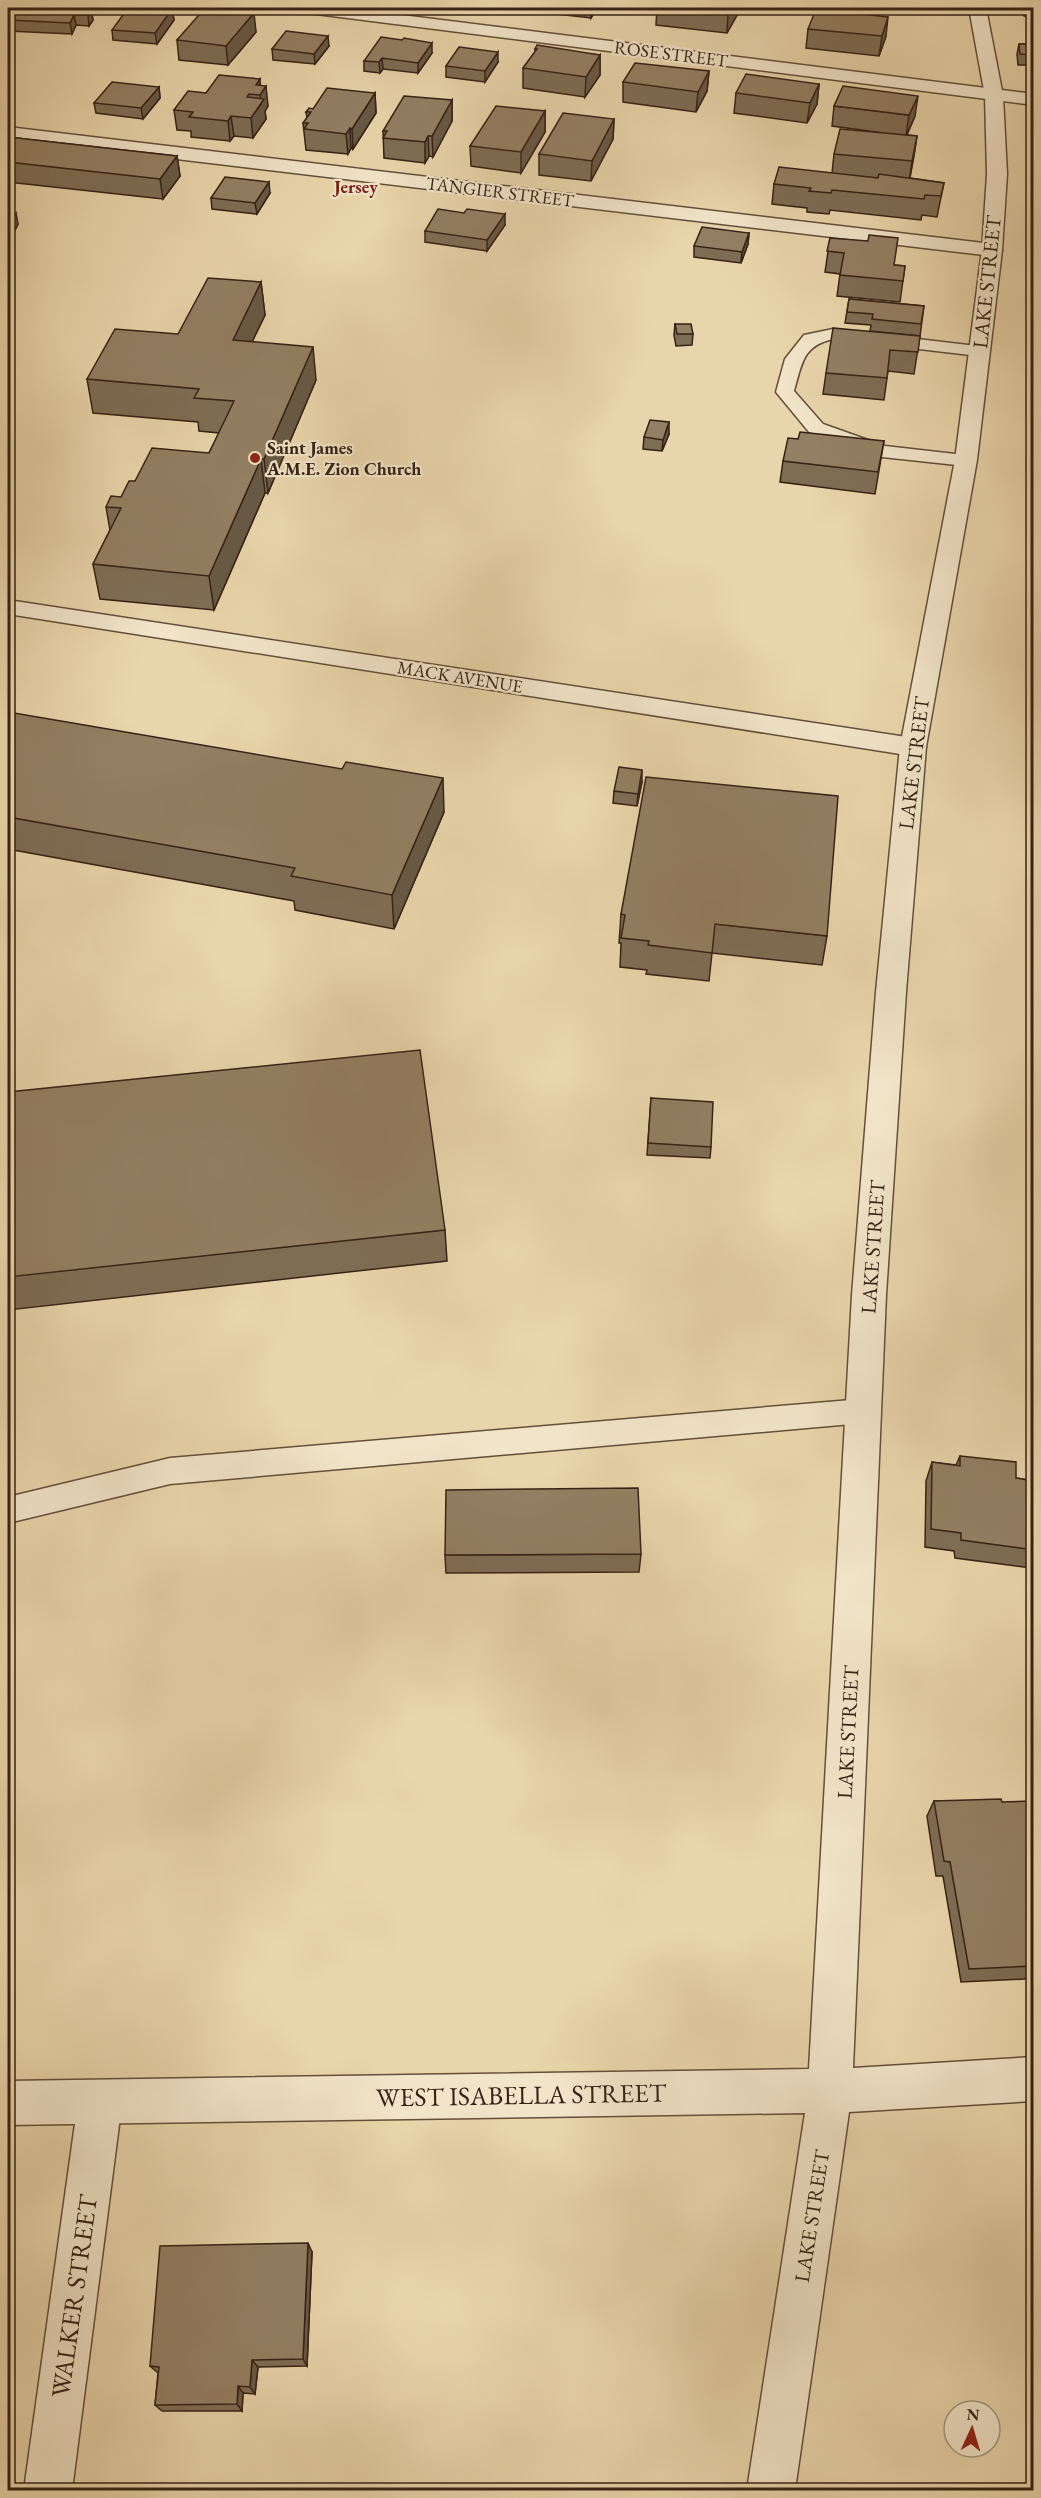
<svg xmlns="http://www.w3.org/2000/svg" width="1041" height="2498" font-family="'EB Garamond',serif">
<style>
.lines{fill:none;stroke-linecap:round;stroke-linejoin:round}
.service-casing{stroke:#634f3a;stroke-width:3}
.minor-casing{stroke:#634f3a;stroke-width:3}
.tertiary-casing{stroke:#634f3a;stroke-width:3}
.service{fill:#f1e4c8;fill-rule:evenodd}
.minor{fill:#f1e4c8;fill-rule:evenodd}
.tertiary{fill:#f1e4c8;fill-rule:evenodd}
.wall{fill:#7e6d55;stroke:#362215;stroke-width:1.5}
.shaded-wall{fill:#675945;stroke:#362215;stroke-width:1.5}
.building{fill:#937f63;stroke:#362215;stroke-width:1.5}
.poi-dot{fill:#8f2418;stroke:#f1e4c8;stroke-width:2}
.labels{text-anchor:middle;stroke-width:4.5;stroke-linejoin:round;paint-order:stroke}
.far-street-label{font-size:18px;fill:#362215;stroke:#f1e4c8}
.far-neighbourhood-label{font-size:18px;font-weight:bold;fill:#7a1f14;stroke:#f1e4c8}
.far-poi-label{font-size:18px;font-weight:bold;fill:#362215;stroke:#f1e4c8;text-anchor:start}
.street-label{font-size:21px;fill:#362215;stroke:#f1e4c8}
.near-street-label{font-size:26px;fill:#362215;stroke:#f1e4c8}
</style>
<rect width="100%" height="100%" fill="#e9d5ab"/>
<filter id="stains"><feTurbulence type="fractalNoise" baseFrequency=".00333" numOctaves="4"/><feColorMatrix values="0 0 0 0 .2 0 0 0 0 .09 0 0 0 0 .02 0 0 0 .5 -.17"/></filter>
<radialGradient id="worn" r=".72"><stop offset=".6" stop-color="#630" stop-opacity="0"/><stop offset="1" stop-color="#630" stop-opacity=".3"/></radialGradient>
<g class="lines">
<defs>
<g id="service">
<path d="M833,329l152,18 3,4 -3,4 -6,1 -146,-17c-31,7 -31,25 -39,52l29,33 62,22 88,10 2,4 -2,4 -7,2 -84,-9 -73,-25 -33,-40 9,-33 19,-24z"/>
<polygon points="863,1399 873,1402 877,1411 873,1420 863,1423 170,1484 8,1523 8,1497 170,1458"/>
</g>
<g id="minor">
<polygon points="300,8 345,8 1034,94 1034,105 308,13 302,12"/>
<polygon points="8,127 992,244 999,246 1002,250 999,254 992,256 8,139"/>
<polygon points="8,600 913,738 922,741 926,747 922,753 913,756 8,614"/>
<polygon points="100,2080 116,2086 122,2102 72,2490 24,2490 78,2102 84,2086"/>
</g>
<polygon id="tertiary" points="969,8 986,8 1003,96 1007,174 1002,250 977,460 926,747 906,992 886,1295 853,2068 1034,2057 1034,2101 849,2112 795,2490 747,2490 805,2113 8,2125 8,2081 809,2069 852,1295 876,992 900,747 955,460 982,250 987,174 985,96"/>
</defs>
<use href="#service" class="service-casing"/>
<use href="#minor" class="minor-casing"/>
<use href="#tertiary" class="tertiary-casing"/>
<use href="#service" class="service"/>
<use href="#minor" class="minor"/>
<use href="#tertiary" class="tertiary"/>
</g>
<g class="wall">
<polygon points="522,8 597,8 591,18 522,10"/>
<polygon points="657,8 737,8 737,15 727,33 656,25"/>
<polygon points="844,8 891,8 890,14 852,13 886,36 879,56 806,48 808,29 844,12"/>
<polygon points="1014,8 1034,8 1034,17 1024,16 1023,14 1015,14"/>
<polygon points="91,9 93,20 89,26 76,25 72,34 8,31 8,15"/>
<polygon points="172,9 174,20 157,44 113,40 112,30"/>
<polygon points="242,12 256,32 228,65 179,60 177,40"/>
<polygon points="1028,37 1034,37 1034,65 1018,65 1017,54 1019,44 1027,44"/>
<polygon points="329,46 315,64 273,60 272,49"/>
<polygon points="535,49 600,55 600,75 585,97 523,88 523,68 535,52"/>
<polygon points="432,53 418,73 383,69 380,73 364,71 364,61"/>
<polygon points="498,62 485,82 446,77 446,66"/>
<polygon points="709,71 707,91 696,112 623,102 623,82"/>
<polygon points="260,79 260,86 268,106 265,111 266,119 253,138 234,136 230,141 191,137 191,131 177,130 174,110 206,93"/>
<polygon points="819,84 817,104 807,123 734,113 736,93"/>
<polygon points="159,87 160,98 143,119 96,113 94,103"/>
<polygon points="375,93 376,113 353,149 351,148 348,154 306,150 303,123 307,118 306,112 313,109"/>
<polygon points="452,100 452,121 433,157 429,156 425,163 384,158 383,131"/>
<polygon points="834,106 915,116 907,135 917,136 910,178 944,183 937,217 922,215 921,220 830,210 829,214 807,212 807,208 772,204 774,184 832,173 834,154 883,133 832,126"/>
<polygon points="545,111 545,132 521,173 471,166 470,146"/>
<polygon points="614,119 613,139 591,181 539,175 539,154"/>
<polygon points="8,137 177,156 180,176 163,199 8,182"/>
<polygon points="270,193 257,214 212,209 211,198"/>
<polygon points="8,213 18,224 15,230 8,230"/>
<polygon points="464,213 505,225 487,251 425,242 425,231"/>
<polygon points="749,233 748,244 741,263 694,257 694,246"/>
<polygon points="830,238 894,265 905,266 900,302 837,296 840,274 825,272"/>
<polygon points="261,282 265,315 252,342 316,380 268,493 265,493 214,610 100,599 93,564 110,530 106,507 121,497 135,481 209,453 219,433 199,431 198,422 93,413 87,379 178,334"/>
<polygon points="849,299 924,306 920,336 870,331 871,325 845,323"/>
<polygon points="675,324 693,334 692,345 676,346 674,335"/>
<polygon points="920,336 914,374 888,371 884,400 823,394 826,373"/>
<polygon points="669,434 662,451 643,449 644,437"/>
<polygon points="798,439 884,441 875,494 780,482 783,461"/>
<polygon points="8,712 444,812 394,929 295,910 294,901 8,849"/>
<polygon points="642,782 637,806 613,803 614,791"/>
<polygon points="621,914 827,936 822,965 712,953 709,981 646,974 647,970 620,967 621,943 619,943"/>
<polygon points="8,1092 445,1230 447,1261 8,1310"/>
<polygon points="651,1098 711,1147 710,1158 647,1155"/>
<polygon points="960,1456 1016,1478 1034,1481 1034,1566 1032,1568 955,1558 954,1551 925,1547 926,1481 932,1462 956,1465"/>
<polygon points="641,1554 639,1572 446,1573 445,1555"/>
<polygon points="934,1801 1002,1802 1034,1819 1034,1973 1029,1973 1025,1979 961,1982 943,1876 936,1876 927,1816"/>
<polygon points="312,2252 307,2366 258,2367 255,2394 243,2393 242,2411 162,2411 155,2405 158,2373 150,2366"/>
</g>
<g class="shaded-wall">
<polygon points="241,8 243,26 254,13 256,32 228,65 226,46 239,11"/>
<polygon points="591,8 597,8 591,18"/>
<polygon points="732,8 737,8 737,15 727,33 728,14"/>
<polygon points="91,9 93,20 89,26 88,15"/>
<polygon points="172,9 174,20 157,44 155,33"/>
<polygon points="74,15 76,25 72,34 70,23"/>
<polygon points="888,17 886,36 879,56 882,36"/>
<polygon points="328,36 329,46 315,64 314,54"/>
<polygon points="432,43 432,53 418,73 418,63"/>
<polygon points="498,52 498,62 485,82 485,71"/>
<polygon points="600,55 600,75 585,97 586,77"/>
<polygon points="382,58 383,69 380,73 379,62"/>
<polygon points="709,71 707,91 696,112 698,92"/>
<polygon points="260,79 261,93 266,86 268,106 265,111 266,119 253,138 251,118 261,104 260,95 256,85"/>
<polygon points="819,84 817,104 807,123 810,103"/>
<polygon points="159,87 160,98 143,119 141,108"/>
<polygon points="375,93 376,113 353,149 352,129"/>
<polygon points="918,96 915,116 906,136 909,115"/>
<polygon points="452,100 452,121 433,157 432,136"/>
<polygon points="545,111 545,132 521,173 521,152"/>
<polygon points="231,116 234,136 230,141 228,121"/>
<polygon points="614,119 613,139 591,181 592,161"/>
<polygon points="350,128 351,148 348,154 346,134"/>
<polygon points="428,136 429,156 425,163 425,142"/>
<polygon points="917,136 914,156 909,182 912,161"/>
<polygon points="177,156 180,176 163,199 160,179"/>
<polygon points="269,182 270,193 257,214 255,203"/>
<polygon points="16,213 18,224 15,230 13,219"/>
<polygon points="505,214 505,225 487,251 487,240"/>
<polygon points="749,233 748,244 741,263 742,252"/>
<polygon points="261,282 265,315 237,373 233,340"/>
<polygon points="313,347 316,380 268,493 264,459"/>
<polygon points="669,422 669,434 662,451 663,440"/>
<polygon points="261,459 265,493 214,610 209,576"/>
<polygon points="642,770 642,782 637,806 638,794"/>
<polygon points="443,778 444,812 394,929 392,895"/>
<polygon points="308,2243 312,2252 307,2366 303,2359"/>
<polygon points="252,2360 258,2367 255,2394 250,2387"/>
<polygon points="238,2386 243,2393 242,2411 237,2404"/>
</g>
<g class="building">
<polygon points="12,8 67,8 91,9 88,15 74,15 70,23 8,20 8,15"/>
<polygon points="128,8 150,8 172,9 155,33 112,30"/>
<polygon points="205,8 223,9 225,8 241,8 239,11 254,13 226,46 177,40"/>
<polygon points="677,8 732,8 728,14"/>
<polygon points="816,9 888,17 882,36 808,29"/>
<polygon points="286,31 328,36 314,54 272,49"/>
<polygon points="381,37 402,40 404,38 432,43 418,63 382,58 379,62 364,61"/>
<polygon points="1028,37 1034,37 1034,55 1020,54 1019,44 1029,44"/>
<polygon points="537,45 600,55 586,77 523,68 537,49 535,49"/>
<polygon points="459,47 498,52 485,71 446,66"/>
<polygon points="635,63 709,71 698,92 623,82"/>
<polygon points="746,74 819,84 810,103 736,93"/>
<polygon points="219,75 260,79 256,85 266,86 260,95 249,94 247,97 264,99 251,118 231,116 228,121 189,117 193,112 174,110 188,91 206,93"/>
<polygon points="112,82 159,87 141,108 94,103"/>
<polygon points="843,86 918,96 909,115 834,106"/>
<polygon points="327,88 375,93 352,129 350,128 346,134 304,129 308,123 303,123 311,112 306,112 309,108 313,109"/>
<polygon points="404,96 452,100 432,136 428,136 425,142 383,138 387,131 383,131"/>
<polygon points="496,106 545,111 521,152 470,146"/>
<polygon points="563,113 614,119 592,161 539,154"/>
<polygon points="840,129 917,136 912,161 834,154"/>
<polygon points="8,137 177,156 160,179 8,162"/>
<polygon points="779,167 878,178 879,174 944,183 941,196 925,195 924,199 832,190 831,193 809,191 811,188 774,184"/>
<polygon points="225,177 269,182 255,203 211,198"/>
<polygon points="438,209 464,213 467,209 505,214 487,240 425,231"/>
<polygon points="8,213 16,213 13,219 8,219"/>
<polygon points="702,227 749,233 742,252 694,246"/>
<polygon points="869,235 898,238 894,265 905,266 903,281 840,275 844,253 827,251 830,238 868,241"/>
<polygon points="208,278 261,282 233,340 313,347 264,459 261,459 209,576 93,564 121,508 106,507 111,496 121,497 129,481 135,481 152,448 209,453 234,401 194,398 199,389 87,379 115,329 178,334"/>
<polygon points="849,299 924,306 921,324 872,319 873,314 847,312"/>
<polygon points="675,324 691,324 693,334 677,334"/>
<polygon points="833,328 920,336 918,352 890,350 887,378 826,373"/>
<polygon points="650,420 669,422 663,440 644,437"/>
<polygon points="800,432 884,441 878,472 783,461 788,438 798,439"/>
<polygon points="8,712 342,769 346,762 443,778 392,895 291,876 295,868 8,817"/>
<polygon points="619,767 642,770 638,794 614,791"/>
<polygon points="646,777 838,796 827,936 715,924 712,953 648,945 649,941 621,938 625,915 621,914"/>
<polygon points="420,1050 445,1230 8,1277 8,1092"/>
<polygon points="651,1098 713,1102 711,1147 648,1143"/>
<polygon points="960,1456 1016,1462 1016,1478 1034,1481 1034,1550 961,1540 961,1533 931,1529 932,1462 960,1466"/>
<polygon points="638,1488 641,1554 445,1555 446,1490"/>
<polygon points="1001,1799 1002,1802 1030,1801 1034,1819 1034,1960 1032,1960 1034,1966 969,1969 950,1862 944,1861 934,1801"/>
<polygon points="308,2243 303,2359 252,2360 250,2387 238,2386 237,2404 155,2405 159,2367 150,2366 160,2246"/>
</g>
<circle class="poi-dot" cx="255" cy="458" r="6"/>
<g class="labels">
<g class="far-street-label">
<text transform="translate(671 54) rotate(7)" y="6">ROSE STREET</text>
<text transform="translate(500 192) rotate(7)" y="6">TANGIER STREET</text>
<text transform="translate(460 677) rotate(9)" y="6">MACK AVENUE</text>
</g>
<g class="far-neighbourhood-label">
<text x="356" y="193">Jersey</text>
</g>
<g class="far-poi-label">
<text x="267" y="454">Saint James<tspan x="267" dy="21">A.M.E. Zion Church</tspan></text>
</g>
<g class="street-label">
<text transform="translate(987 282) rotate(-84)" y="7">LAKE STREET</text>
<text transform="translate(914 763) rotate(-83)" y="7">LAKE STREET</text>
<text transform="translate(873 1247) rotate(-86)" y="7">LAKE STREET</text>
<text transform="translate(848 1732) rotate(-87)" y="7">LAKE STREET</text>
<text transform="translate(812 2216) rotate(-81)" y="7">LAKE STREET</text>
</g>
<g class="near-street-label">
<text transform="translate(521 2095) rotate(-1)" y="9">WEST ISABELLA STREET</text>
<text transform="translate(74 2296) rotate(-82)" y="9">WALKER STREET</text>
</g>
</g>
<rect width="1041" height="2498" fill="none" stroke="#e9d5ab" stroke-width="30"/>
<rect x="9" y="9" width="1023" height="2480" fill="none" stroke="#362215" stroke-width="3"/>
<rect x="15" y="15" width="1011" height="2468" fill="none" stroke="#362215" stroke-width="1.5"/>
<g transform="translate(972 2429) rotate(4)"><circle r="28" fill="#f1e4c8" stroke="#a69680" stroke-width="1.5"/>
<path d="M0-4.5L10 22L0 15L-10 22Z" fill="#8f2418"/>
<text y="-9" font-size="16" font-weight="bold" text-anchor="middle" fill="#362215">N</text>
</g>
<rect width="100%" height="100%" filter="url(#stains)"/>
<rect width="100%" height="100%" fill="url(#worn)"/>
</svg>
